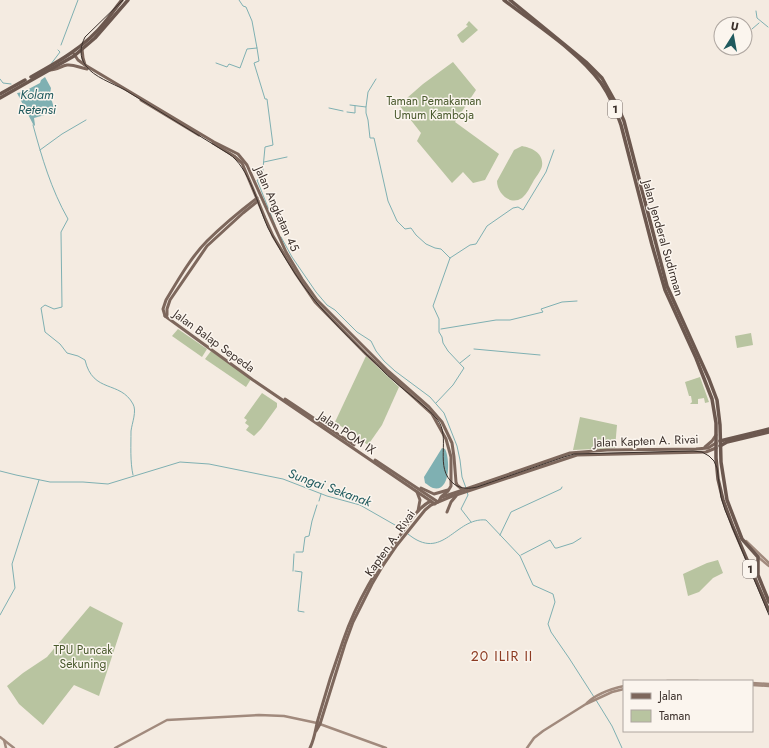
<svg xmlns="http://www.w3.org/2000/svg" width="769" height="748" font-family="Jost,sans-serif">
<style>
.green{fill:#b8c4a0}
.water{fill:#7fb0b2}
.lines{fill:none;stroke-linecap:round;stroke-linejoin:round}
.stream{stroke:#7fb0b2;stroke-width:1}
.secondary{stroke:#a18a7d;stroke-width:2.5}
.primary{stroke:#7d675c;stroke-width:3}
.trunk{stroke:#6c584f;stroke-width:3.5}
.tram{stroke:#3b302b;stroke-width:1}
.labels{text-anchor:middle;stroke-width:3;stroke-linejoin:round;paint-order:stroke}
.shield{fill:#fbf5ee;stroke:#756b66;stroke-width:1}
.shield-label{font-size:11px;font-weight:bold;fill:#3b302b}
.park-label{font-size:12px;fill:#4a5a2e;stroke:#fbf5ee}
.street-label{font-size:12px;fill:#3b302b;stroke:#fbf5ee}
.water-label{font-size:13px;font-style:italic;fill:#1f5a5e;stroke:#fbf5ee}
.quarter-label{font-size:14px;letter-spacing:1px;fill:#8c3b22;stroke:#fbf5ee}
</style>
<rect width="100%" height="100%" fill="#f4ebe1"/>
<g class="green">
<polygon points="469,21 478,30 463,43 461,42 457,35 468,26 466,25"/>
<polygon points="453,62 476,90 455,122 499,154 485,180 473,183 463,172 452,183 417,141 421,133 399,105 423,84"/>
<path d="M522,146c10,2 22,7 20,20 -1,5 -7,12 -9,16 -3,5 -6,12 -11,16 -12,8 -25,-5 -25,-17l17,-31z"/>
<polygon points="178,329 207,349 202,357 172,336"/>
<polygon points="751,333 753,345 737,348 735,336"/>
<polygon points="211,351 251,379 246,387 205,359"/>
<polygon points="366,356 399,387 382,425 368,445 335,422"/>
<polygon points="700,377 709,402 705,403 704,398 698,399 698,404 690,404 692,402 691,396 689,396 685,382"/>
<polygon points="262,393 277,403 277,407 261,429 254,436 246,430 249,426 245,423 247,420 244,418"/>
<polygon points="580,417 617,425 615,448 573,450"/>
<polygon points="718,560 723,573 713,578 699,592 688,596 683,574 707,563"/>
<polygon points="90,606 123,623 99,696 74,685 43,725 19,704 7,686 23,673 47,657"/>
</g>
<g class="water">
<polygon points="45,77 51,88 50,94 55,112 34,118 35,125 34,126 17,93 23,92 40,83 41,80"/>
<path d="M442,448l3,1c5,9 6,44 -12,39 -3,-1 -6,-4 -8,-5l-1,-6z"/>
</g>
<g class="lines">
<g class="stream">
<polyline points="756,11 757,18 768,27"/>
<polyline points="752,29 759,23"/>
<polyline points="61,45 78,0"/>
<polyline points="257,48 259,61 254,63 265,99 267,99 273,145 265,147 262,179 257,180 275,225"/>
<polyline points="216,63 227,67 229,64 240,68 247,49 257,48 252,21 246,7 243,6 239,0"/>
<polyline points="51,64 60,52 58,50"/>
<polyline points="0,79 3,83 11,84"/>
<polyline points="350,105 366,107 368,92 376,79"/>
<polyline points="366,107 366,113 368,120 370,138 374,138 388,201 397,221 405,229 411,228 416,235 426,244 435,248 441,249 450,258"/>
<polyline points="329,108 343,111"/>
<polyline points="347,112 355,113 355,106"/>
<path d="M33,125c9,33 18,64 35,94l-7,13 1,75 -8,2 -9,-4 -4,3 4,24 15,12 7,9 11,3 7,4c8,34 35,20 48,44 4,7 -1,19 -2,27 0,14 -1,31 2,44"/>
<polyline points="40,150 62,134 86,120"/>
<polyline points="264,162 287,157"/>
<polyline points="281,237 292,257 316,292 327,305 335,310 357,332 371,341 376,351 384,361 395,371 430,397 444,413 457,446 460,460 462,477 466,488"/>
<polyline points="441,329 496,320 510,320 543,312 541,309 562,302 577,301"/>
<polyline points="474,349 540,355"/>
<polyline points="460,363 470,355"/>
<polyline points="436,403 453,385 464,368 448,351 443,343 442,337 439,332 439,319 433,306 450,258 470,245 476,244 487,226 513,208 518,207 523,210 546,172 554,150"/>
<polyline points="0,471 16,475 50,482 83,482 108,484 180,462 209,464 283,479 327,496 360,505 402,529"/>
<polyline points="467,492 468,495 461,509 471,522"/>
<polyline points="319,501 321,494"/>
<path d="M408,534c35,29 47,-17 78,-14l34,36 13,29 20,9 2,8 -7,22 3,8 18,26 25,39"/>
<polyline points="500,535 511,512 561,489 562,487"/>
<polyline points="296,552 303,552 305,537 309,536 312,521 317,505"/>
<polyline points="521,555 550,540 555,548 557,548 573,543 581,538"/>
<polyline points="293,571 294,554"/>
<polyline points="295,571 302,572 298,611 304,612"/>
<polyline points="0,615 15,588 12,564 39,480"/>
<polyline points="596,700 612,726 622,748"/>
</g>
<g class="secondary">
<polyline points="746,541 769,563"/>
<polyline points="758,557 769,566"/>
<polyline points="667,681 698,681"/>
<polyline points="752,683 769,684"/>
<polyline points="752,685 769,686"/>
<path d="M587,703c9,-9 24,-14 37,-17"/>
<polyline points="0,737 14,748"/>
<polyline points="4,740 6,748"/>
<polyline points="115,748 167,720 259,715 284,716 317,723 386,748"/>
<polyline points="527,748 534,738 543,731 586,704 612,692 624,689"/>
</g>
<g class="primary">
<polyline points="82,49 83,58 85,65"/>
<polyline points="74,54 78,60 85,65 214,142 238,154 247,165 286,252 302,279 317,300 388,371 429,407 442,422 452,443 454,457 456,482 457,485 463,490 570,453 607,450 696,449 708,448 716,443"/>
<path d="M50,70c7,0 11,-4 17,-5 7,-1 13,3 20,4"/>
<polyline points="141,100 199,135"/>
<polyline points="213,143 234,156 242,163 265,218 273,236 296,274 315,302 366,354 432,414 446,439 451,457 451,486 448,491 441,497 439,501"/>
<polyline points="167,315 167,309 170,300 207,246 243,213 258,201"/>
<polyline points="165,316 253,380 435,504"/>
<path d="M165,316l-2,-7 3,-9c12,-20 25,-43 41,-59 16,-16 33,-30 50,-43"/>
<polyline points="285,399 354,445"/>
<polyline points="705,447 712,441 716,435"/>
<polyline points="375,460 438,502"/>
<polyline points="421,488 434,494 448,490"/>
<polyline points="417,492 420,500 418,511"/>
<polyline points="442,497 463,490"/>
<polyline points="447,512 451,502 456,496"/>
<polyline points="316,731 320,724 345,644 353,622 372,584 382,567 397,545 425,510 431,505 450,497 577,455 706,452 716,448"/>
<path d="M310,748c6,-13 5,-20 9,-32 7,-25 15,-50 24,-75 14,-41 34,-72 58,-107 8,-11 18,-28 30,-33"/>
</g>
<g class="trunk">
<path d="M504,0c32,25 73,50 97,83 9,13 15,27 20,42l31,120 13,45 31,68 16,41 4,24v35l2,21 5,21 10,27 36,84"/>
<polyline points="510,0 586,62 602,78 617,105 624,121 667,286 709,379 717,400 720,425 721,462 727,500 742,539 758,557 758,575 769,602"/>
<path d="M31,77c27,-15 54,-30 74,-55 6,-7 11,-15 17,-22"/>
<polyline points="0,94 25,80"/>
<polyline points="0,98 74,56 95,38 128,0"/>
<polyline points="720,441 769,429"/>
<polyline points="720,446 727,442 769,432"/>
</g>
<path class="tram" d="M123,0l-38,37c-5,10 -6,20 1,29 8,11 26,17 39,24 35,21 69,43 104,64 20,13 29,52 39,74 8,15 17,30 26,44 21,33 48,59 76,86 8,7 15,16 24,23 13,12 32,25 43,38 15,18 -4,49 17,65 7,5 15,5 23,3l87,-30 10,-3 119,-3 9,1 7,4 5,5 3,7 4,29 4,13 44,105"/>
</g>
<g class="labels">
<g class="shield">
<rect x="608" y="100" width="14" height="18" rx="3"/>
<rect x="743" y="560" width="14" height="18" rx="3"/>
</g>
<g class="shield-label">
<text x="615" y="113">1</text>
<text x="750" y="573">1</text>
</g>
<g class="park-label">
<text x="434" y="105">Taman Pemakaman<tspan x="434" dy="14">Umum Kamboja</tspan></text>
<text x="83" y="654">TPU Puncak<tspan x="83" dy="14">Sekuning</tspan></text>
</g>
<g class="street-label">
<text transform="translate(277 209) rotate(66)" y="4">Jalan Angkatan 45</text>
<text transform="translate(663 238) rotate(74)" y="4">Jalan Jenderal Sudirman</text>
<text transform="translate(214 341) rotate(36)" y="4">Jalan Balap Sepeda</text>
<text transform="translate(347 433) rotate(34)" y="4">Jalan POM IX</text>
<text transform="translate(646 441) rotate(-2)" y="4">Jalan Kapten A. Rivai</text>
<text transform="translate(390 543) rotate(-55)" y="4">Kapten A. Rivai</text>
</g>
<g class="water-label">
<text x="37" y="99">Kolam<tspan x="37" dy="15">Retensi</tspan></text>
<text transform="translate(330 487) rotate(20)" y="5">Sungai Sekanak</text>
</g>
<g class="quarter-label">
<text x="502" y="661">20 ILIR II</text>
</g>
</g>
<rect x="623" y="680" width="130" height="52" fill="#fbf5ee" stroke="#aea6a0"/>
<rect x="631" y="693" width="20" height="6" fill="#7d675c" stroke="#aea6a0"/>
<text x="659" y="700" font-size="12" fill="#3b302b">Jalan</text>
<rect x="631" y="710" width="20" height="12" fill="#b8c4a0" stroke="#aea6a0"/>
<text x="659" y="720" font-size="12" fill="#3b302b">Taman</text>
<g transform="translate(733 36) rotate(11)"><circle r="19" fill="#fbf5ee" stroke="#aea6a0"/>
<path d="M0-3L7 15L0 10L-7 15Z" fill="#1f5a5e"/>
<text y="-6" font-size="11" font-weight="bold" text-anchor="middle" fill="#3b302b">U</text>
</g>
</svg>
